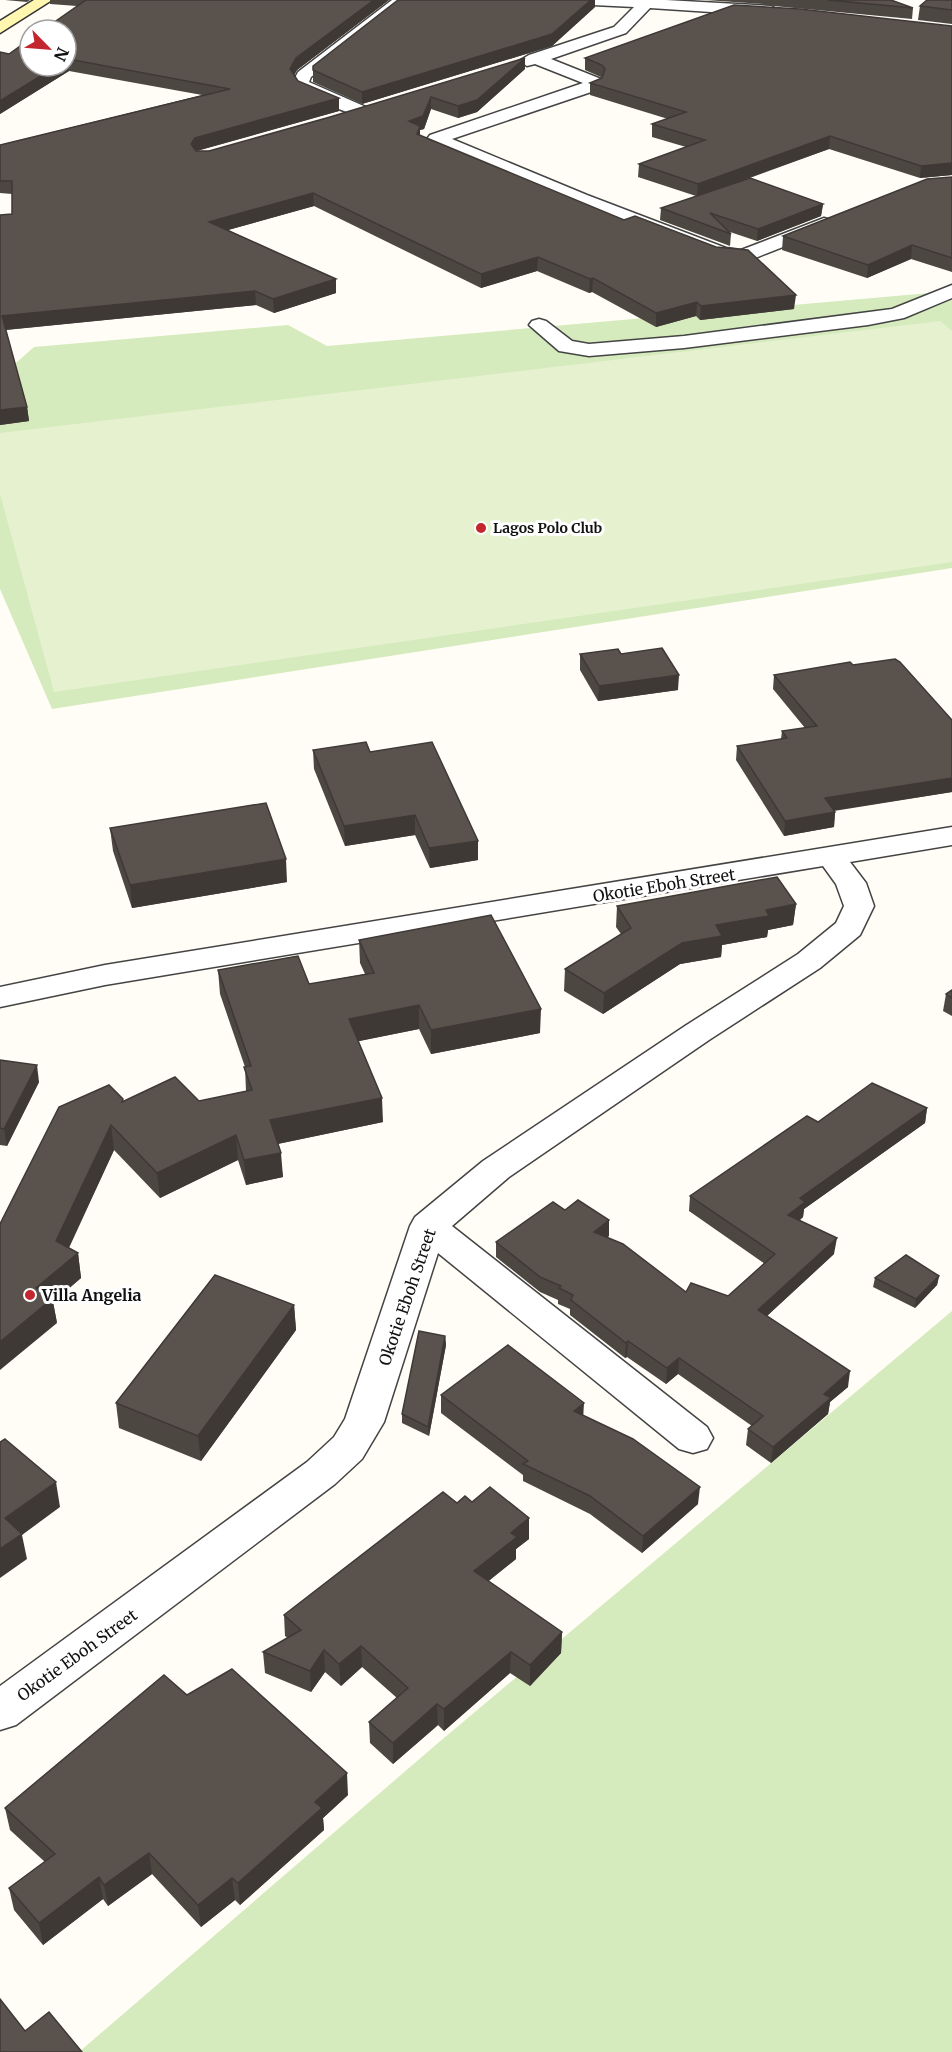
<svg xmlns="http://www.w3.org/2000/svg" width="952" height="2052" font-family="Merriweather,serif">
<style>
.green{fill:#d5ebbd}
.pitch{fill:#e6f2cf}
.lines{fill:none;stroke-linecap:round;stroke-linejoin:round}
.street-casing{stroke:#444;stroke-width:3}
.secondary-casing{stroke:#333;stroke-width:3}
.street{fill:#fff;fill-rule:evenodd}
.secondary{fill:#fff6b0;fill-rule:evenodd}
.wall{fill:#4d4742}
.shaded-wall{fill:#3f3936}
.building{fill:#5a524d;stroke:#3f3936;stroke-width:1.5}
.poi-dot{fill:#c4262e;stroke:#fff;stroke-width:2}
.labels{text-anchor:middle;stroke-width:6;stroke-linejoin:round;paint-order:stroke}
.far-poi-label{font-size:14px;font-weight:bold;fill:#111;stroke:#fff;text-anchor:start}
.street-label{font-size:16px;fill:#111;stroke:#fff}
.poi-label{font-size:16px;font-weight:bold;fill:#111;stroke:#fff;text-anchor:start}
</style>
<rect width="100%" height="100%" fill="#fffdf5"/>
<g class="green">
<polygon points="952,291 952,568 52,709 0,589 0,377 34,347 288,325 327,346"/>
<polygon points="952,1311 952,2052 79,2052 438,1743"/>
</g>
<polygon class="pitch" points="940,321 952,331 952,562 54,692 0,494 0,433"/>
<g class="lines">
<defs>
<g id="street">
<path d="M392,0h18l-99,77 -2,5 57,25 2,4 -2,4c-14,3 -65,-21 -73,-33l5,-10z"/>
<polygon points="585,0 666,0 771,6 779,11 771,16 650,8 626,33 551,59 601,79 603,82 600,89 452,139 587,195 726,248 741,250 824,218 831,220 833,224 831,228 750,260 723,260 573,203 430,143 427,139 430,135 583,83 535,64 527,66 519,61 529,55 614,27 634,7 593,5"/>
<polygon points="952,285 952,298 904,318 868,325 684,348 589,356 559,351 529,325 532,321 539,319 546,321 572,341 589,344 684,336 892,309"/>
<polygon points="952,827 952,845 850,862 866,883 874,906 860,935 820,968 709,1040 509,1177 452,1226 707,1427 713,1438 707,1449 693,1453 679,1449 438,1253 384,1422 362,1459 335,1484 16,1725 0,1730 0,1686 307,1462 334,1437 345,1419 410,1226 415,1217 483,1161 685,1026 798,954 836,923 844,906 836,884 823,866 105,985 0,1007 0,987 105,965"/>
</g>
<polygon id="secondary" points="34,0 52,0 0,33 0,21"/>
</defs>
<use href="#street" class="street-casing"/>
<use href="#secondary" class="secondary-casing"/>
<use href="#street" class="street"/>
<use href="#secondary" class="secondary"/>
</g>
<g class="wall">
<polygon points="5,0 30,0 27,2"/>
<polygon points="50,0 389,0 297,70 294,75 298,81 339,111 197,151 209,151 525,69 477,112 458,118 431,109 424,129 420,130 420,135 794,309 700,320 696,316 656,327 592,292 589,293 537,271 481,288 314,206 228,230 336,279 336,293 274,313 256,305 6,330 27,407 29,421 0,425 12,214 12,194 0,193 0,145 202,95 69,71 0,114 0,52 9,54 77,6 50,4"/>
<polygon points="705,0 891,0 913,8 912,19 763,5 763,4"/>
<polygon points="952,0 952,24 918,20 920,6"/>
<polygon points="595,7 552,46 362,104 313,82 313,66"/>
<polygon points="952,26 952,175 920,178 829,149 739,182 823,204 821,216 757,241 730,232 731,234 730,246 660,220 661,208 696,196 638,177 639,164 686,147 652,137 652,124 668,119 590,95 590,83 603,78 585,70 585,58"/>
<polygon points="952,177 952,272 911,259 867,278 782,250 783,236"/>
<polygon points="580,654 621,654 678,690 598,701 580,670"/>
<polygon points="774,675 952,792 834,811 835,812 834,827 784,836 736,760 737,746 781,739 782,731 805,728 773,689"/>
<polygon points="313,750 370,752 478,860 430,868 415,835 345,846 314,769"/>
<polygon points="110,828 287,882 132,908 113,851"/>
<polygon points="796,904 793,925 768,930 767,937 722,945 721,957 680,964 603,1014 564,991 565,969 621,934 616,927 617,906"/>
<polygon points="359,940 540,1033 431,1054 419,1029 358,1041 383,1122 278,1144 283,1177 246,1185 238,1160 160,1198 114,1150 69,1248 78,1253 81,1278 53,1302 57,1323 0,1224 123,1101 199,1101 246,1091 245,1067 220,994 218,970 309,984 365,974 360,963"/>
<polygon points="952,990 952,1016 943,1011 946,994"/>
<polygon points="0,1060 39,1082 7,1146 0,1145"/>
<polygon points="927,1108 925,1123 804,1209 803,1217 800,1220 834,1254 767,1316 848,1387 830,1402 828,1414 771,1463 746,1445 748,1429 752,1426 678,1374 666,1384 627,1357 625,1358 570,1315 570,1309 558,1304 558,1300 540,1292 496,1257 496,1242 565,1210 609,1236 607,1237 686,1292 728,1296 765,1264 689,1211 690,1196 818,1122"/>
<polygon points="939,1276 937,1285 915,1308 873,1287 875,1278"/>
<polygon points="294,1305 296,1330 201,1461 119,1428 116,1403"/>
<polygon points="445,1336 446,1345 429,1436 402,1423 402,1414"/>
<polygon points="441,1395 583,1416 698,1504 642,1553 590,1514 523,1481 523,1475 441,1413"/>
<polygon points="472,1502 529,1518 529,1539 516,1549 516,1559 488,1581 562,1632 561,1653 530,1686 510,1673 444,1731 438,1725 393,1764 370,1743 369,1722 397,1698 362,1667 341,1686 325,1672 311,1692 265,1673 263,1652 288,1638 285,1636 284,1615 457,1503"/>
<polygon points="187,1695 348,1795 323,1818 324,1830 240,1905 235,1900 201,1927 152,1874 108,1906 103,1899 43,1945 14,1910 9,1888 45,1862 10,1830 5,1808"/>
</g>
<g class="shaded-wall">
<polygon points="374,0 389,0 297,70 291,81 290,69 296,58"/>
<polygon points="591,0 595,0 595,7 552,46 362,104 362,92"/>
<polygon points="525,58 525,69 477,112 458,118 458,106"/>
<polygon points="68,59 69,71 0,114 0,101 57,66 66,66 66,60"/>
<polygon points="431,97 431,109 424,129 420,130 420,138 409,121"/>
<polygon points="339,98 339,111 196,151 191,144 195,138"/>
<polygon points="830,136 829,149 697,196 698,184"/>
<polygon points="952,163 952,175 920,178 921,166"/>
<polygon points="313,193 314,206 210,235 209,222"/>
<polygon points="823,204 821,216 757,241 758,229"/>
<polygon points="912,245 911,259 867,278 868,265"/>
<polygon points="538,257 537,271 481,288 481,274"/>
<polygon points="593,278 592,292 589,293 590,279"/>
<polygon points="336,279 336,293 274,313 273,299"/>
<polygon points="255,291 256,305 4,330 2,316"/>
<polygon points="796,295 794,309 700,320 701,306"/>
<polygon points="697,302 696,316 656,327 656,313"/>
<polygon points="27,407 29,421 0,425 0,410"/>
<polygon points="679,675 678,690 598,701 599,686"/>
<polygon points="952,778 952,792 823,812 825,798"/>
<polygon points="835,812 834,827 784,836 785,821"/>
<polygon points="415,815 415,835 345,846 344,826"/>
<polygon points="478,841 478,860 430,868 429,848"/>
<polygon points="286,859 287,882 132,908 130,885"/>
<polygon points="796,904 793,925 768,930 767,937 722,945 721,957 680,964 603,1014 604,993 682,943 716,925 766,910"/>
<polygon points="419,1005 419,1029 350,1043 349,1019"/>
<polygon points="541,1009 540,1033 431,1054 431,1030"/>
<polygon points="37,1065 39,1082 7,1146 4,1129"/>
<polygon points="382,1098 383,1122 272,1145 270,1120"/>
<polygon points="927,1108 925,1123 804,1209 803,1217 786,1230 788,1215 800,1198"/>
<polygon points="111,1125 114,1150 60,1266 56,1241"/>
<polygon points="236,1135 238,1160 160,1198 157,1173"/>
<polygon points="281,1153 283,1177 246,1185 244,1160"/>
<polygon points="609,1220 609,1236 593,1247 594,1232"/>
<polygon points="837,1238 834,1254 756,1326 758,1310"/>
<polygon points="78,1253 81,1278 53,1302 57,1323 0,1370 0,1342 36,1288"/>
<polygon points="939,1276 937,1285 915,1308 916,1299"/>
<polygon points="294,1305 296,1330 201,1461 198,1436"/>
<polygon points="445,1336 446,1345 429,1436 428,1427"/>
<polygon points="628,1341 627,1357 625,1358 626,1343"/>
<polygon points="679,1358 678,1374 666,1384 667,1368"/>
<polygon points="850,1371 848,1387 830,1402 828,1414 771,1463 773,1447 824,1394"/>
<polygon points="584,1403 583,1420 574,1411"/>
<polygon points="56,1482 60,1507 22,1535 27,1559 0,1578 0,1549 5,1518"/>
<polygon points="700,1487 698,1504 642,1553 643,1536"/>
<polygon points="529,1518 529,1539 516,1549 516,1559 474,1593 474,1571 511,1533"/>
<polygon points="562,1632 561,1653 530,1686 530,1665"/>
<polygon points="361,1646 362,1667 341,1686 339,1664"/>
<polygon points="324,1650 325,1672 311,1692 310,1671"/>
<polygon points="511,1652 510,1673 444,1731 444,1709"/>
<polygon points="437,1704 438,1725 393,1764 393,1743"/>
<polygon points="347,1773 348,1795 323,1818 324,1830 240,1905 238,1883 315,1802"/>
<polygon points="149,1853 152,1874 108,1906 104,1885"/>
<polygon points="99,1877 103,1899 43,1945 39,1923"/>
<polygon points="232,1878 235,1900 201,1927 198,1905"/>
</g>
<g class="building">
<polygon points="86,0 374,0 296,58 290,69 298,81 339,98 195,138 191,144 196,151 209,151 330,117 525,58 477,100 458,106 431,97 423,116 409,121 420,126 417,134 624,220 635,216 716,247 748,250 796,295 701,306 697,302 656,313 593,278 590,279 538,257 481,274 313,193 209,222 336,279 273,299 255,291 2,316 27,407 0,410 0,215 12,214 12,181 0,181 0,145 230,89 68,59 66,60 66,30 43,30"/>
<polygon points="398,0 591,0 552,34 362,92 313,70 313,66"/>
<polygon points="828,0 891,0 913,8"/>
<polygon points="927,0 952,0 952,10 920,6"/>
<polygon points="734,5 800,9 952,26 952,163 921,166 830,136 698,184 639,164 705,140 652,124 686,112 590,83 602,78 605,69 602,65 585,58"/>
<polygon points="30,39 30,66 57,66 0,101 0,52 9,54"/>
<polygon points="952,177 952,258 912,245 868,265 783,236 927,179"/>
<polygon points="750,178 823,204 758,229 710,213 731,234 661,208"/>
<polygon points="662,648 679,675 599,686 580,654 618,649 621,654"/>
<polygon points="895,659 900,662 952,720 952,778 825,798 835,812 785,821 737,746 787,738 782,731 817,726 774,675 850,662 853,665"/>
<polygon points="366,742 370,752 432,742 478,841 429,848 415,815 344,826 313,750"/>
<polygon points="266,803 286,859 130,885 110,828"/>
<polygon points="777,877 796,904 766,910 769,916 716,925 722,936 682,943 604,993 565,969 631,928 617,906"/>
<polygon points="491,915 541,1009 431,1030 419,1005 349,1019 382,1098 270,1120 281,1153 244,1160 236,1135 157,1173 111,1125 56,1241 78,1253 36,1288 53,1298 0,1342 0,1224 59,1107 109,1085 123,1099 122,1102 175,1077 199,1101 252,1090 244,1067 251,1066 218,970 298,956 309,984 374,973 359,940"/>
<polygon points="952,990 952,998 946,994"/>
<polygon points="0,1060 37,1065 4,1129 0,1128"/>
<polygon points="872,1083 927,1108 800,1198 805,1202 788,1215 837,1238 758,1310 850,1371 824,1394 831,1398 773,1447 748,1429 763,1416 679,1358 667,1368 628,1341 626,1343 571,1300 573,1295 559,1288 561,1286 540,1277 496,1242 553,1202 565,1210 578,1200 609,1220 594,1232 623,1244 686,1292 691,1283 728,1296 775,1254 690,1196 807,1116 818,1122"/>
<polygon points="906,1255 939,1276 916,1299 875,1278"/>
<polygon points="215,1275 294,1305 198,1436 116,1403"/>
<polygon points="419,1331 445,1336 428,1427 402,1414"/>
<polygon points="508,1345 584,1403 574,1411 633,1439 700,1487 643,1536 590,1496 523,1464 528,1461 441,1395"/>
<polygon points="5,1439 56,1482 5,1518 22,1534 0,1549 0,1442"/>
<polygon points="490,1487 529,1518 511,1533 517,1537 474,1571 562,1632 530,1665 511,1652 444,1709 437,1704 393,1743 369,1722 408,1688 361,1646 339,1664 324,1650 310,1671 263,1652 301,1630 284,1615 443,1492 457,1503 465,1496 472,1502"/>
<polygon points="232,1669 347,1773 315,1802 322,1808 238,1883 232,1878 198,1905 149,1853 104,1885 99,1877 39,1923 9,1888 55,1854 5,1808 164,1675 187,1695"/>
<polygon points="0,1999 25,2031 49,2012 82,2052 0,2052"/>
</g>
<g class="poi-dot">
<circle cx="481" cy="528" r="6"/>
<circle cx="30" cy="1295" r="6"/>
</g>
<g class="labels">
<g class="far-poi-label">
<text x="493" y="533">Lagos Polo Club</text>
</g>
<g class="street-label">
<text transform="translate(664 885) rotate(-9)" y="6">Okotie Eboh Street</text>
<text transform="translate(407 1297) rotate(-71)" y="6">Okotie Eboh Street</text>
<text transform="translate(77 1655) rotate(-36)" y="6">Okotie Eboh Street</text>
</g>
<g class="poi-label">
<text x="42" y="1301">Villa Angelia</text>
</g>
</g>
<g transform="translate(48 48) rotate(115)"><circle r="28" fill="#ffffff" stroke="#a0a0a0" stroke-width="1.5"/>
<path d="M0-4.5L10 22L0 15L-10 22Z" fill="#c4262e"/>
<text y="-9" font-size="16" font-weight="bold" text-anchor="middle" fill="#111111">N</text>
</g>
</svg>
